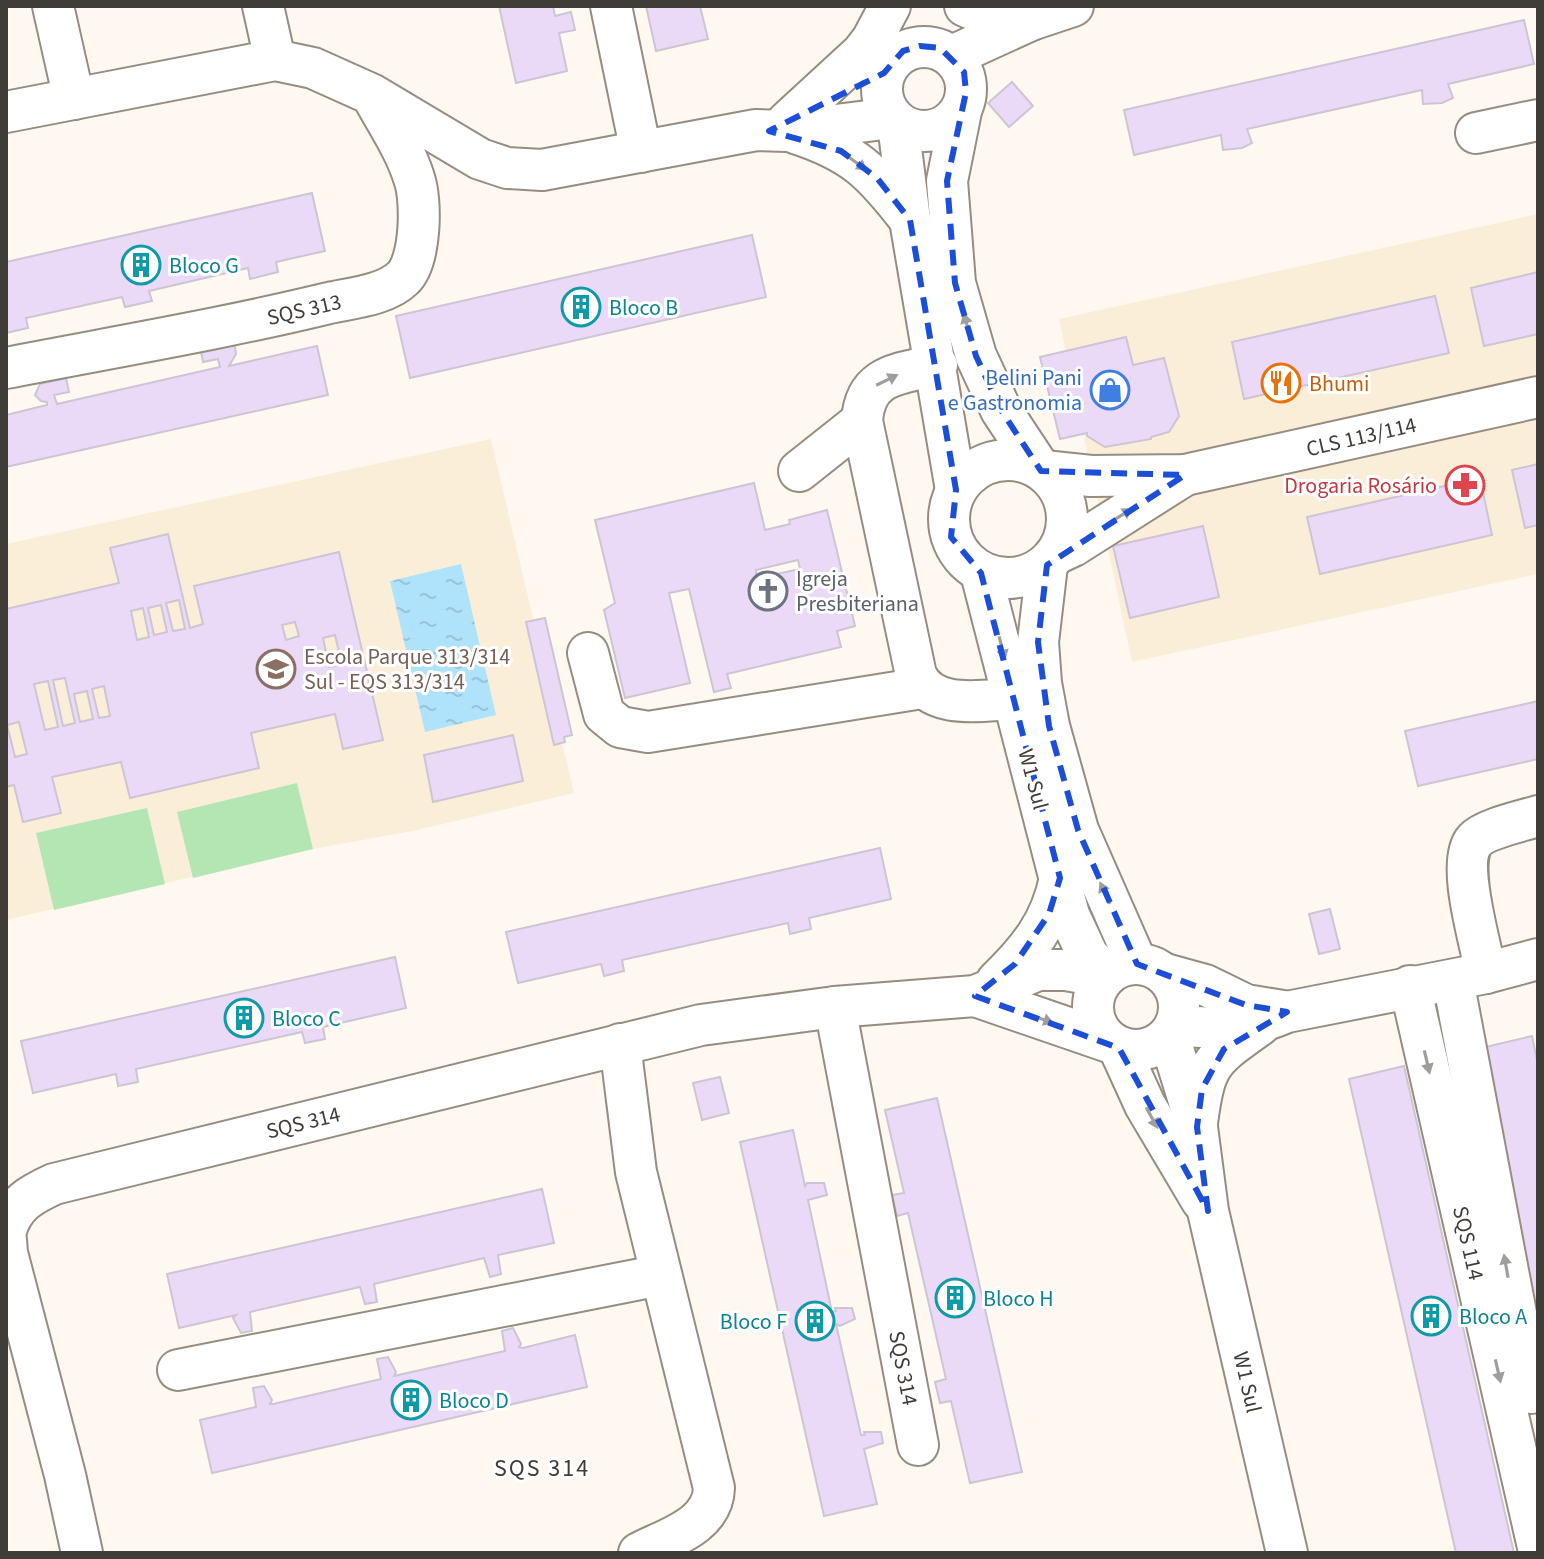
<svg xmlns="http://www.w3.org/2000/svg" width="1544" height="1559" font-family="'Source Sans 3',sans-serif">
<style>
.built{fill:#fbeed9}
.park{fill:#b3e6b3}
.water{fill:url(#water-ripples)}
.building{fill:#eadaf7;stroke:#cdc5d3;stroke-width:2;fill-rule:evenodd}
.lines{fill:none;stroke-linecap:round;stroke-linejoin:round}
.minor-casing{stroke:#968d81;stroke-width:44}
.minor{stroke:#fff;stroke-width:40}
.oneway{fill:#a09e9b}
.marked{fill:none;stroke:#1d4ed8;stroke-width:6;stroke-dasharray:16 10;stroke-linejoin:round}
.labels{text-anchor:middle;stroke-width:6;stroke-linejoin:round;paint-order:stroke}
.culture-label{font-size:22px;fill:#0d838f;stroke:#fff;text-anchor:start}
.street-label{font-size:22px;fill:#403c37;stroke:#fff}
.shop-label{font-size:22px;fill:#366cbe;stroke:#fff;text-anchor:end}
.food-label{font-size:22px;fill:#c56008;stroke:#fff;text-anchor:start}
.health-label{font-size:22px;fill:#be3a42;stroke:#fff;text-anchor:end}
.worship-label{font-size:22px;fill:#5b616d;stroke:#fff;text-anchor:start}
.education-label{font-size:22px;fill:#785e54;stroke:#fff;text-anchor:start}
.neighbourhood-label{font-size:24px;letter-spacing:2px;fill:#403c37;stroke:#fff}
</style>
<defs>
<pattern id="water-ripples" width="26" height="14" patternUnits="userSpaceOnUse" patternTransform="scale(2)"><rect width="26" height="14" fill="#afe2fb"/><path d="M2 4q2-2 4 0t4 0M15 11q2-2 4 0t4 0" fill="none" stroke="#98c3d8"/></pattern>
</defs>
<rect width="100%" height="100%" fill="#fef8f0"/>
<g class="built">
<polygon points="1538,214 1538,574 1132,662 1059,319"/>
<polygon points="491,439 574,793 413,831 313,849 6,920 6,544"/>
</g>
<g class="park">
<polygon points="297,783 313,849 193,878 177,812"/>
<polygon points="147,808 165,884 54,910 36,833"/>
</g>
<polygon class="water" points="461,564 496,715 425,732 390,581"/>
<g class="building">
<polygon points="499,6 553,6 555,16 571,12 575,30 559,33 567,71 516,83"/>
<polygon points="646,6 700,6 708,39 656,51"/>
<polygon points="1524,20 1534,64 1448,84 1453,98 1442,103 1423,104 1422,90 1247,129 1252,143 1242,148 1223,150 1221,135 1134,155 1124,110"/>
<polygon points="1012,82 1033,106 1009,127 988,103"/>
<polygon points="312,193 325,251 276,262 278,272 250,279 248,268 149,291 152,301 125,307 122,297 26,318 28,328 6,333 6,262"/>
<polygon points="752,235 766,297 410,378 396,316"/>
<polygon points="1538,272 1538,334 1484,346 1471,288"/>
<polygon points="1435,296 1449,353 1244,399 1232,342"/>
<polygon points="1126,337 1133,365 1164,358 1179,416 1169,432 1151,437 1151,439 1105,447 1087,436 1087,433 1060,439 1040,357"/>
<polygon points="230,343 235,347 236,354 229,366 317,346 328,395 6,467 6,415 47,405 47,402 41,401 35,395 40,384 66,378 69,392 54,395 57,404 220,367 218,359 203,362 200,347"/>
<polygon points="1538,464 1538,525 1525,528 1512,470"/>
<polygon points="1480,478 1492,535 1320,574 1307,517"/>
<path d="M754,483l11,47 25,-6 -1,-4 38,-10 28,116 -18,5 4,16 -114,27 4,14 -17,4 -25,-103 -20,4 21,90 -65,15 -21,-88 11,-7 -20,-83zM798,560l2,9 -43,9 -1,-8z"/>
<polygon points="1203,526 1219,597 1130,618 1113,546"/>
<path d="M168,534l22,94 13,-4 -9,-38 145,-34 44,188 -40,9 -8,-35 -84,19 8,35 -129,30 -9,-36 -69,15 9,36 -38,9 -9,-37 -8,2v-178l113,-26 -9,-35zM179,600l6,29 -12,2 -7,-28zM161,605l6,27 -13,3 -6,-27zM143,608l6,29 -12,3 -6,-29zM295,622l4,14 -13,4 -4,-15zM335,635l7,30 -13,2 -6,-29zM65,678l10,45 -12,3 -10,-46zM48,681l10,46 -13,3 -11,-46zM104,686l6,30 -11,2 -7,-29zM87,691l6,28 -13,3 -6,-28zM19,722l8,32 -12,3 -8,-32z"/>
<polygon points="545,618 572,735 564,737 565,742 554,745 526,622"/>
<polygon points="1538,701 1538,759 1418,786 1405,731"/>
<polygon points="513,735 523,781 433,802 424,755"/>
<polygon points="880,848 891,899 809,918 811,929 790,934 788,923 622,960 624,971 604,976 601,964 518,983 506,932"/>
<polygon points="1330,909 1340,949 1319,954 1309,914"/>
<polygon points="395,957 406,1008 323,1027 325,1039 305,1043 302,1032 136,1069 138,1082 118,1086 116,1074 33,1093 21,1041"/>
<polygon points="1532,1036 1538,1065 1538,1323 1477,1049"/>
<polygon points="1404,1066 1514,1553 1456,1553 1349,1079"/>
<polygon points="720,1077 729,1113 702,1120 693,1083"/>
<polygon points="937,1098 1022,1472 970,1483 951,1401 940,1403 935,1382 946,1379 908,1213 897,1216 892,1195 904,1193 885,1110"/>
<polygon points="793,1130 805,1186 807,1183 824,1183 827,1195 808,1200 832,1312 836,1311 835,1308 852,1308 855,1319 840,1326 836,1324 861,1435 865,1435 864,1432 881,1432 883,1443 864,1449 877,1504 824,1516 740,1142"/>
<polygon points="542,1189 554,1243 498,1255 501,1274 490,1277 484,1258 374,1284 377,1302 365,1304 360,1287 250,1312 252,1331 241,1333 233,1318 236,1315 179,1328 167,1274"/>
<polygon points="513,1328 521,1344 519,1347 523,1348 575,1335 587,1387 212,1473 200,1420 256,1407 253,1388 264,1386 272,1400 270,1404 273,1404 381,1379 377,1359 388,1357 396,1372 394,1376 505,1351 502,1331"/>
</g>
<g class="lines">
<defs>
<g id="minor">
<polyline points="53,6 74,99"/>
<polyline points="263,6 275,60"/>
<polyline points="611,6 641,152"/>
<path d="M965,6c22,10 42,13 66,14"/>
<circle cx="924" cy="89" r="42"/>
<polyline points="952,56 1031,20 1073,6"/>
<polyline points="961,111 947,181 955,283 976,356 1001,410 1040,469"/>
<polyline points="6,112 275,60 313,68 371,94 480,159 507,168 542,170 756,130 787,131 892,118"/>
<polyline points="787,122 862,53 872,40 890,6"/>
<polyline points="898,124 910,220 956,490"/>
<path d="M795,133c59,19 78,39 115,87"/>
<polyline points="1476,133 1538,120"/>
<path d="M937,365c-39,9 -72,9 -75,56l54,254c16,36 66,25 98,24"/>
<path d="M6,368c108,-21 216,-39 323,-65 23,-5 57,-8 74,-25 18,-17 19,-78 11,-100 -9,-29 -27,-55 -41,-81"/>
<circle cx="1008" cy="519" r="59"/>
<polyline points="799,471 862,421"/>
<polyline points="1044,471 1091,476 1185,475 1538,397"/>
<polyline points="1058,553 1073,546 1185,475"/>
<polyline points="1047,565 1038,642 1041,683 1049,726 1078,830 1137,964"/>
<polyline points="981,573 1069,915 1088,956 1107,975"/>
<polyline points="588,653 604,714 620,727 648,732 922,688"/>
<circle cx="1136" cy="1007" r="43"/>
<path d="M1486,973c-5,-28 -31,-112 -11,-133 10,-11 47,-19 63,-24"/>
<polyline points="1165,974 1205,985 1246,1005 1283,1011"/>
<polyline points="1453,980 1531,1393"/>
<path d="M997,981c32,-31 54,-58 63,-103"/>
<polyline points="1410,986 1538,1547"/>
<polyline points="975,996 1109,1042"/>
<polyline points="835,1007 918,1445"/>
<path d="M1176,1025c42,5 72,4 111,-13l199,-39 52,-14"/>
<polyline points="1169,1036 1197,1127 1208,1211 1287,1553"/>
<path d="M620,1044l16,128 78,316c-1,38 -46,50 -75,65"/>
<polyline points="1119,1048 1145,1105 1202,1201"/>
<path d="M1197,1123c8,-61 14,-63 63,-98"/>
<path d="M6,1230c8,-26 24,-35 48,-46l647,-159 134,-18 140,-11 63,-26h28l23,4 13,6"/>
<polyline points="6,1240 7,1253 65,1475 82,1553"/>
<polyline points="178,1370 661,1275"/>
</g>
</defs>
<use href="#minor" class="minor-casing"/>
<use href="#minor" class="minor"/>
</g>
<defs><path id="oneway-solid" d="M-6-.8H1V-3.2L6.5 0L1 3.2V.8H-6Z" transform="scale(2)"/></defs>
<g class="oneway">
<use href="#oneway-solid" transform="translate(857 163) rotate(36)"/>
<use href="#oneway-solid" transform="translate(967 325) rotate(-106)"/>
<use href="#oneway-solid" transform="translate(887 380) rotate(-26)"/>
<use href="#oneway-solid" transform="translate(1122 515) rotate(-32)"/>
<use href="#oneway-solid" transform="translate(1002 648) rotate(76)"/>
<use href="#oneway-solid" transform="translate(1105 893) rotate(-115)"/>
<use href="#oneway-solid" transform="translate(1042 1019) rotate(19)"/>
<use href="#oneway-solid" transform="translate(1427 1062) rotate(77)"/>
<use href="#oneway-solid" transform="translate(1152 1118) rotate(61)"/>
<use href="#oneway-solid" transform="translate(1506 1266) rotate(-100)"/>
<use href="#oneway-solid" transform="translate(1498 1371) rotate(77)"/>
</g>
<path class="marked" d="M920,46l20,2 24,24 2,20 -19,89 8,102 21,73 25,54 40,61 144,4 -138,90 -9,77 11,84 29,104 59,134 109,41 41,7 -63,37 -22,40 -5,38 11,84 -89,-163 -144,-52 40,-32 34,-50 11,-36 -79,-305 -30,-36 5,-47 -46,-270 -33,-42 -36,-27 -72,-20 115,-58 19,-22z"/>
<defs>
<symbol id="building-ring" viewBox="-11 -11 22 22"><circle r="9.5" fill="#fff" stroke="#0f9aa8" stroke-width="1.5"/><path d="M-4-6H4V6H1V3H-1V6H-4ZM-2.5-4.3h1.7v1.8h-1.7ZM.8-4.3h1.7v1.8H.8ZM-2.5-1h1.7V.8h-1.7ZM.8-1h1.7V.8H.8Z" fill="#0f9aa8"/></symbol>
<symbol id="restaurant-ring" viewBox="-11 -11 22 22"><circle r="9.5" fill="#fff" stroke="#e8710a" stroke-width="1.5"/><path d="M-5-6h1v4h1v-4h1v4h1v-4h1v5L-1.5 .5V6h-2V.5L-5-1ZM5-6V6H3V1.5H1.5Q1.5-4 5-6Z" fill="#e8710a"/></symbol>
<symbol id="shop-ring" viewBox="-11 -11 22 22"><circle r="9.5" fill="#fff" stroke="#3f7fe0" stroke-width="1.5"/><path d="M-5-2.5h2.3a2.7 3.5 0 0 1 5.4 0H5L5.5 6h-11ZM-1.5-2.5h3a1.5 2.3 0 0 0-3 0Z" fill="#3f7fe0"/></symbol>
<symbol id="pharmacy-ring" viewBox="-11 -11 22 22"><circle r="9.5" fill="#fff" stroke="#e0444e" stroke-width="1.5"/><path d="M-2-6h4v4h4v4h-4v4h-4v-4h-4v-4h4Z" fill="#e0444e"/></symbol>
<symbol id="church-ring" viewBox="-11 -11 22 22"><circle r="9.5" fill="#fff" stroke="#6b7280" stroke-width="1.5"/><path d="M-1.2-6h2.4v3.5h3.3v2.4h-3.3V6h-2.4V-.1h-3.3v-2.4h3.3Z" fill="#6b7280"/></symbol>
<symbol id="school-ring" viewBox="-11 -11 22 22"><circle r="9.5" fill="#fff" stroke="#8d6e63" stroke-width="1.5"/><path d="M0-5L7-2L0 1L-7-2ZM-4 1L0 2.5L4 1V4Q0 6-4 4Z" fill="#8d6e63"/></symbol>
</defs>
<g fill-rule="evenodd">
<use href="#building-ring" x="119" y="243" width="44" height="44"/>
<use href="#building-ring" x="559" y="285" width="44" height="44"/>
<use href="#restaurant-ring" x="1259" y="361" width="44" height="44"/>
<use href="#shop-ring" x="1088" y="368" width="44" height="44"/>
<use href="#pharmacy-ring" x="1443" y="463" width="44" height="44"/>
<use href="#church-ring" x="746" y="569" width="44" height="44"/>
<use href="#school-ring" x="254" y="647" width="44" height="44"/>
<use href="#building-ring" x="222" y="996" width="44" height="44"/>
<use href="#building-ring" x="933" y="1276" width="44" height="44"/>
<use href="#building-ring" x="1409" y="1294" width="44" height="44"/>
<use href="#building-ring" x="793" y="1299" width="44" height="44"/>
<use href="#building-ring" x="389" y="1378" width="44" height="44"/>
</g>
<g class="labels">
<g class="culture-label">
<text x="169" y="273">Bloco G</text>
<text x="609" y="315">Bloco B</text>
<text x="272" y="1026">Bloco C</text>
<text x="983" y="1306">Bloco H</text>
<text x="1459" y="1324">Bloco A</text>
<text x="787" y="1329" text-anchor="end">Bloco F</text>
<text x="439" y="1408">Bloco D</text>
</g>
<g class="street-label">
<text transform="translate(304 309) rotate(-13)" y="8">SQS 313</text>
<text transform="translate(1361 436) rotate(-13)" y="8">CLS 113/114</text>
<text transform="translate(1034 779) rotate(75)" y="8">W1 Sul</text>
<text transform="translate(303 1122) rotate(-14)" y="8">SQS 314</text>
<text transform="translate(1469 1243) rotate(77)" y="8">SQS 114</text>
<text transform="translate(904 1368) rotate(79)" y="8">SQS 314</text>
<text transform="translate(1248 1382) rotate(77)" y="8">W1 Sul</text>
</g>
<g class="shop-label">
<text x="1082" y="385">Belini Pani<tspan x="1082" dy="25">e Gastronomia</tspan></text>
</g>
<g class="food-label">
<text x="1309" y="391">Bhumi</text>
</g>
<g class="health-label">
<text x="1437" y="493">Drogaria Rosário</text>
</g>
<g class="worship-label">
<text x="796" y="586">Igreja<tspan x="796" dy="25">Presbiteriana</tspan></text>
</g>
<g class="education-label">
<text x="304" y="664">Escola Parque 313/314<tspan x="304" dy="25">Sul - EQS 313/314</tspan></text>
</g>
<g class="neighbourhood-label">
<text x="542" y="1476">SQS 314</text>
</g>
</g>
<rect width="1544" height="1559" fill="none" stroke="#403c37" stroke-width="16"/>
</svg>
